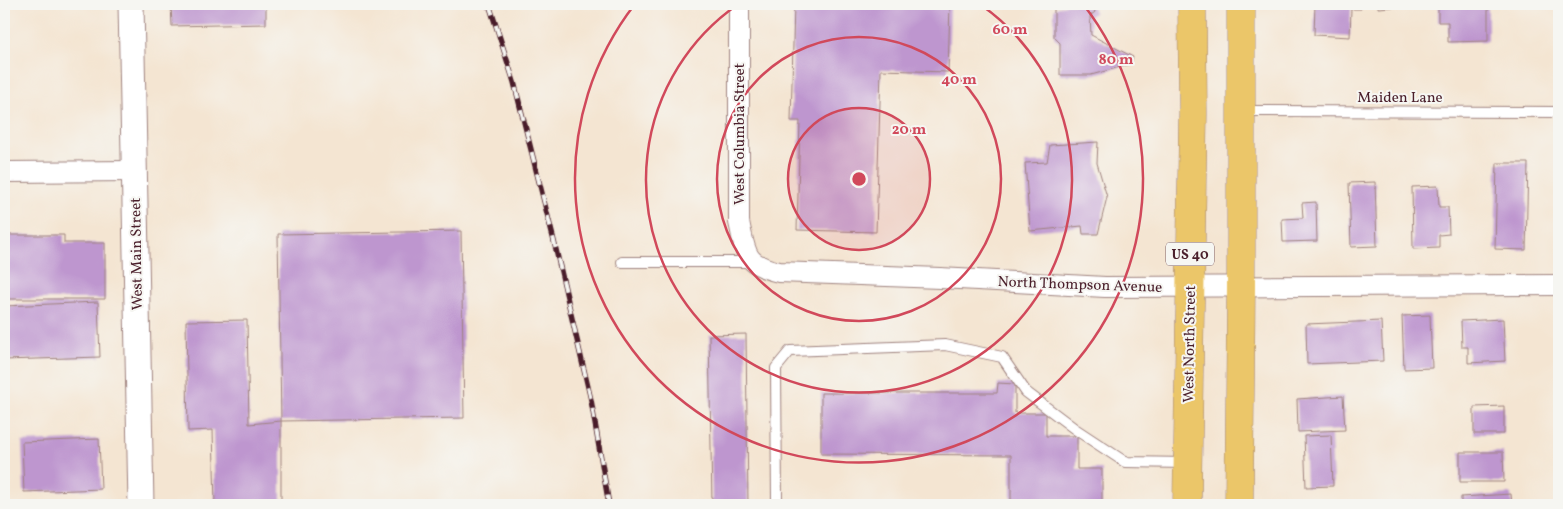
<svg xmlns="http://www.w3.org/2000/svg" width="1563" height="509" font-family="Vollkorn,serif">
<style>
.building{fill:#be96cf}
.lines{fill:none;stroke-linecap:round;stroke-linejoin:round}
.service-casing{stroke:#9f827e;stroke-width:12}
.minor-casing{stroke:#9f827e;stroke-width:22}
.tertiary-casing{stroke:#9f827e;stroke-width:27}
.primary-casing{stroke:#9f827e;stroke-width:29}
.service{stroke:#fff;stroke-width:10}
.minor{stroke:#fff;stroke-width:20}
.tertiary{stroke:#fff;stroke-width:25}
.primary{stroke:#ebc669;stroke-width:28}
.rail-casing{stroke:#4a1f2b;stroke-width:5.5}
.rail{stroke:#f6f6f2;stroke-width:4;stroke-dasharray:11;stroke-linecap:butt}
.ring{fill:none;stroke:#d1495b;stroke-width:2.5}
.labels{text-anchor:middle;stroke-width:4;stroke-linejoin:round;paint-order:stroke}
.shield{fill:#f6f6f2;stroke:#7e6067;stroke-width:1}
.shield-label{font-size:14px;font-weight:bold;fill:#4a1f2b}
.street-label{font-size:15px;fill:#4a1f2b;stroke:#f6f6f2}
.centre{fill:#d1495b;stroke:#f6f6f2;stroke-width:2.5}
.ring-label{font-size:15px;text-anchor:middle;font-weight:bold;fill:#d1495b;stroke:#f6f6f2;stroke-width:4;stroke-linejoin:round;paint-order:stroke}
</style>
<rect width="100%" height="100%" fill="#f6f6f2"/>
<filter id="ink" filterUnits="userSpaceOnUse"><feTurbulence type="fractalNoise" baseFrequency=".02" numOctaves="2"/><feDisplacementMap in="SourceGraphic" scale="10" xChannelSelector="R" yChannelSelector="G"/><feConvolveMatrix kernelMatrix="1 2 1 2 8 2 1 2 1" color-interpolation-filters="sRGB"/></filter>
<filter id="wash" filterUnits="userSpaceOnUse"><feTurbulence type="fractalNoise" baseFrequency=".0096" numOctaves="4" result="noise"/><feDisplacementMap in="SourceGraphic" scale="20" xChannelSelector="R" yChannelSelector="G"/><feGaussianBlur stdDeviation="1.12" result="paint"/><feColorMatrix in="noise" values="0 0 0 0 0 0 0 0 0 0 0 0 0 0 0 0 0 1.4 0 .05"/><feComposite in="paint" operator="in"/></filter>
<g filter="url(#wash)">
<rect width="100%" height="100%" fill="#f4e5d2"/>
<g id="blocks">
<g class="building">
<polygon points="171,4 266,4 266,24 172,26"/>
<polygon points="794,4 950,4 948,72 881,70 876,232 797,230 800,121 791,121"/>
<polygon points="1067,4 1092,4 1095,12 1090,16 1091,35 1133,57 1131,64 1091,75 1060,75 1060,43 1054,37 1054,9"/>
<polygon points="1315,4 1361,4 1361,9 1351,9 1350,37 1314,35"/>
<polygon points="1378,4 1406,4 1406,6 1378,8"/>
<polygon points="1438,4 1488,4 1488,41 1448,42 1448,22 1438,22"/>
<polygon points="1098,142 1097,163 1107,197 1098,234 1083,234 1082,226 1030,231 1025,163 1047,162 1050,145"/>
<polygon points="1497,163 1528,163 1526,250 1495,249"/>
<polygon points="1375,182 1377,246 1351,247 1349,183"/>
<polygon points="1438,186 1439,207 1448,207 1449,234 1439,235 1439,248 1413,249 1412,187"/>
<polygon points="1316,202 1317,241 1283,242 1282,219 1303,218 1302,203"/>
<polygon points="461,231 464,418 281,421 278,234"/>
<polygon points="4,235 64,235 64,243 105,243 105,299 4,299"/>
<polygon points="98,302 100,357 4,360 4,306"/>
<polygon points="1430,315 1432,368 1404,369 1402,316"/>
<polygon points="1503,319 1505,361 1468,363 1468,347 1462,347 1461,321"/>
<polygon points="247,320 249,424 281,421 281,505 215,505 213,430 188,431 186,321"/>
<polygon points="1381,321 1383,361 1307,364 1306,324"/>
<polygon points="746,334 748,505 712,505 709,335"/>
<polygon points="998,383 1015,384 1015,413 1046,413 1046,436 1077,436 1077,469 1102,469 1102,505 1011,505 1011,455 821,454 821,393 997,393"/>
<polygon points="1343,396 1345,430 1298,432 1297,399"/>
<polygon points="1504,406 1504,434 1474,434 1474,407"/>
<polygon points="1331,435 1333,486 1306,487 1304,436"/>
<polygon points="99,439 101,489 24,492 22,442"/>
<polygon points="1460,452 1503,452 1504,482 1460,482"/>
<polygon points="1511,494 1512,505 1461,505 1461,497"/>
</g>
</g>
</g>
<g filter="url(#ink)">
<use href="#blocks" fill-opacity="0" stroke="#9f827e" stroke-width="1"/>
<g class="lines">
<defs>
<g id="service">
<polyline points="1243,111 1559,112"/>
<polyline points="622,262 753,262"/>
<polyline points="777,505 776,368 790,351 945,345 1002,357 1026,392 1075,429 1125,462 1187,463"/>
</g>
<g id="minor">
<path d="M739,4v218c7,32 5,42 40,50l161,6 165,9 454,-2"/>
<polyline points="4,172 135,171"/>
</g>
<polyline id="tertiary" points="131,4 141,505"/>
<g id="primary">
<polyline points="1187,505 1193,113 1192,4"/>
<polyline points="1239,505 1241,288 1241,4"/>
</g>
</defs>
<use href="#service" class="service-casing"/>
<use href="#minor" class="minor-casing"/>
<use href="#tertiary" class="tertiary-casing"/>
<use href="#primary" class="primary-casing"/>
<use href="#service" class="service"/>
<use href="#minor" class="minor"/>
<use href="#tertiary" class="tertiary"/>
<use href="#primary" class="primary"/>
<defs>
<polyline id="rail" points="489,4 514,82 553,237 591,400 609,505"/>
</defs>
<use href="#rail" class="rail-casing"/>
<use href="#rail" class="rail"/>
</g>
</g>
<circle cx="859" cy="179" r="71" fill="#d1495b" fill-opacity=".12"/>
<g class="ring">
<circle cx="859" cy="179" r="71"/>
<circle cx="859" cy="179" r="142"/>
<path d="M981 5A213 213 0 1 1 737 5"/>
<path d="M1083 4A284 284 0 1 1 635 4"/>
</g>
<g class="labels">
<rect class="shield" x="1166" y="242.5" width="48" height="23" rx="4"/>
<g class="shield-label">
<text x="1190" y="259">US 40</text>
</g>
<g class="street-label">
<text x="1400" y="102">Maiden Lane</text>
<text transform="translate(739 134) rotate(-90)" y="5">West Columbia Street</text>
<text transform="translate(136 254) rotate(-91)" y="5">West Main Street</text>
<text transform="translate(1080 284) rotate(2)" y="5">North Thompson Avenue</text>
<text transform="translate(1189 344) rotate(-89)" y="5">West North Street</text>
</g>
</g>
<circle cx="859" cy="179" r="8" class="centre"/>
<g class="ring-label">
<text x="1010" y="34">60 m</text>
<text x="1116" y="64">80 m</text>
<text x="959" y="84">40 m</text>
<text x="909" y="134">20 m</text>
</g>
<rect width="1563" height="509" fill="none" stroke="#f6f6f2" stroke-width="20"/>
</svg>
